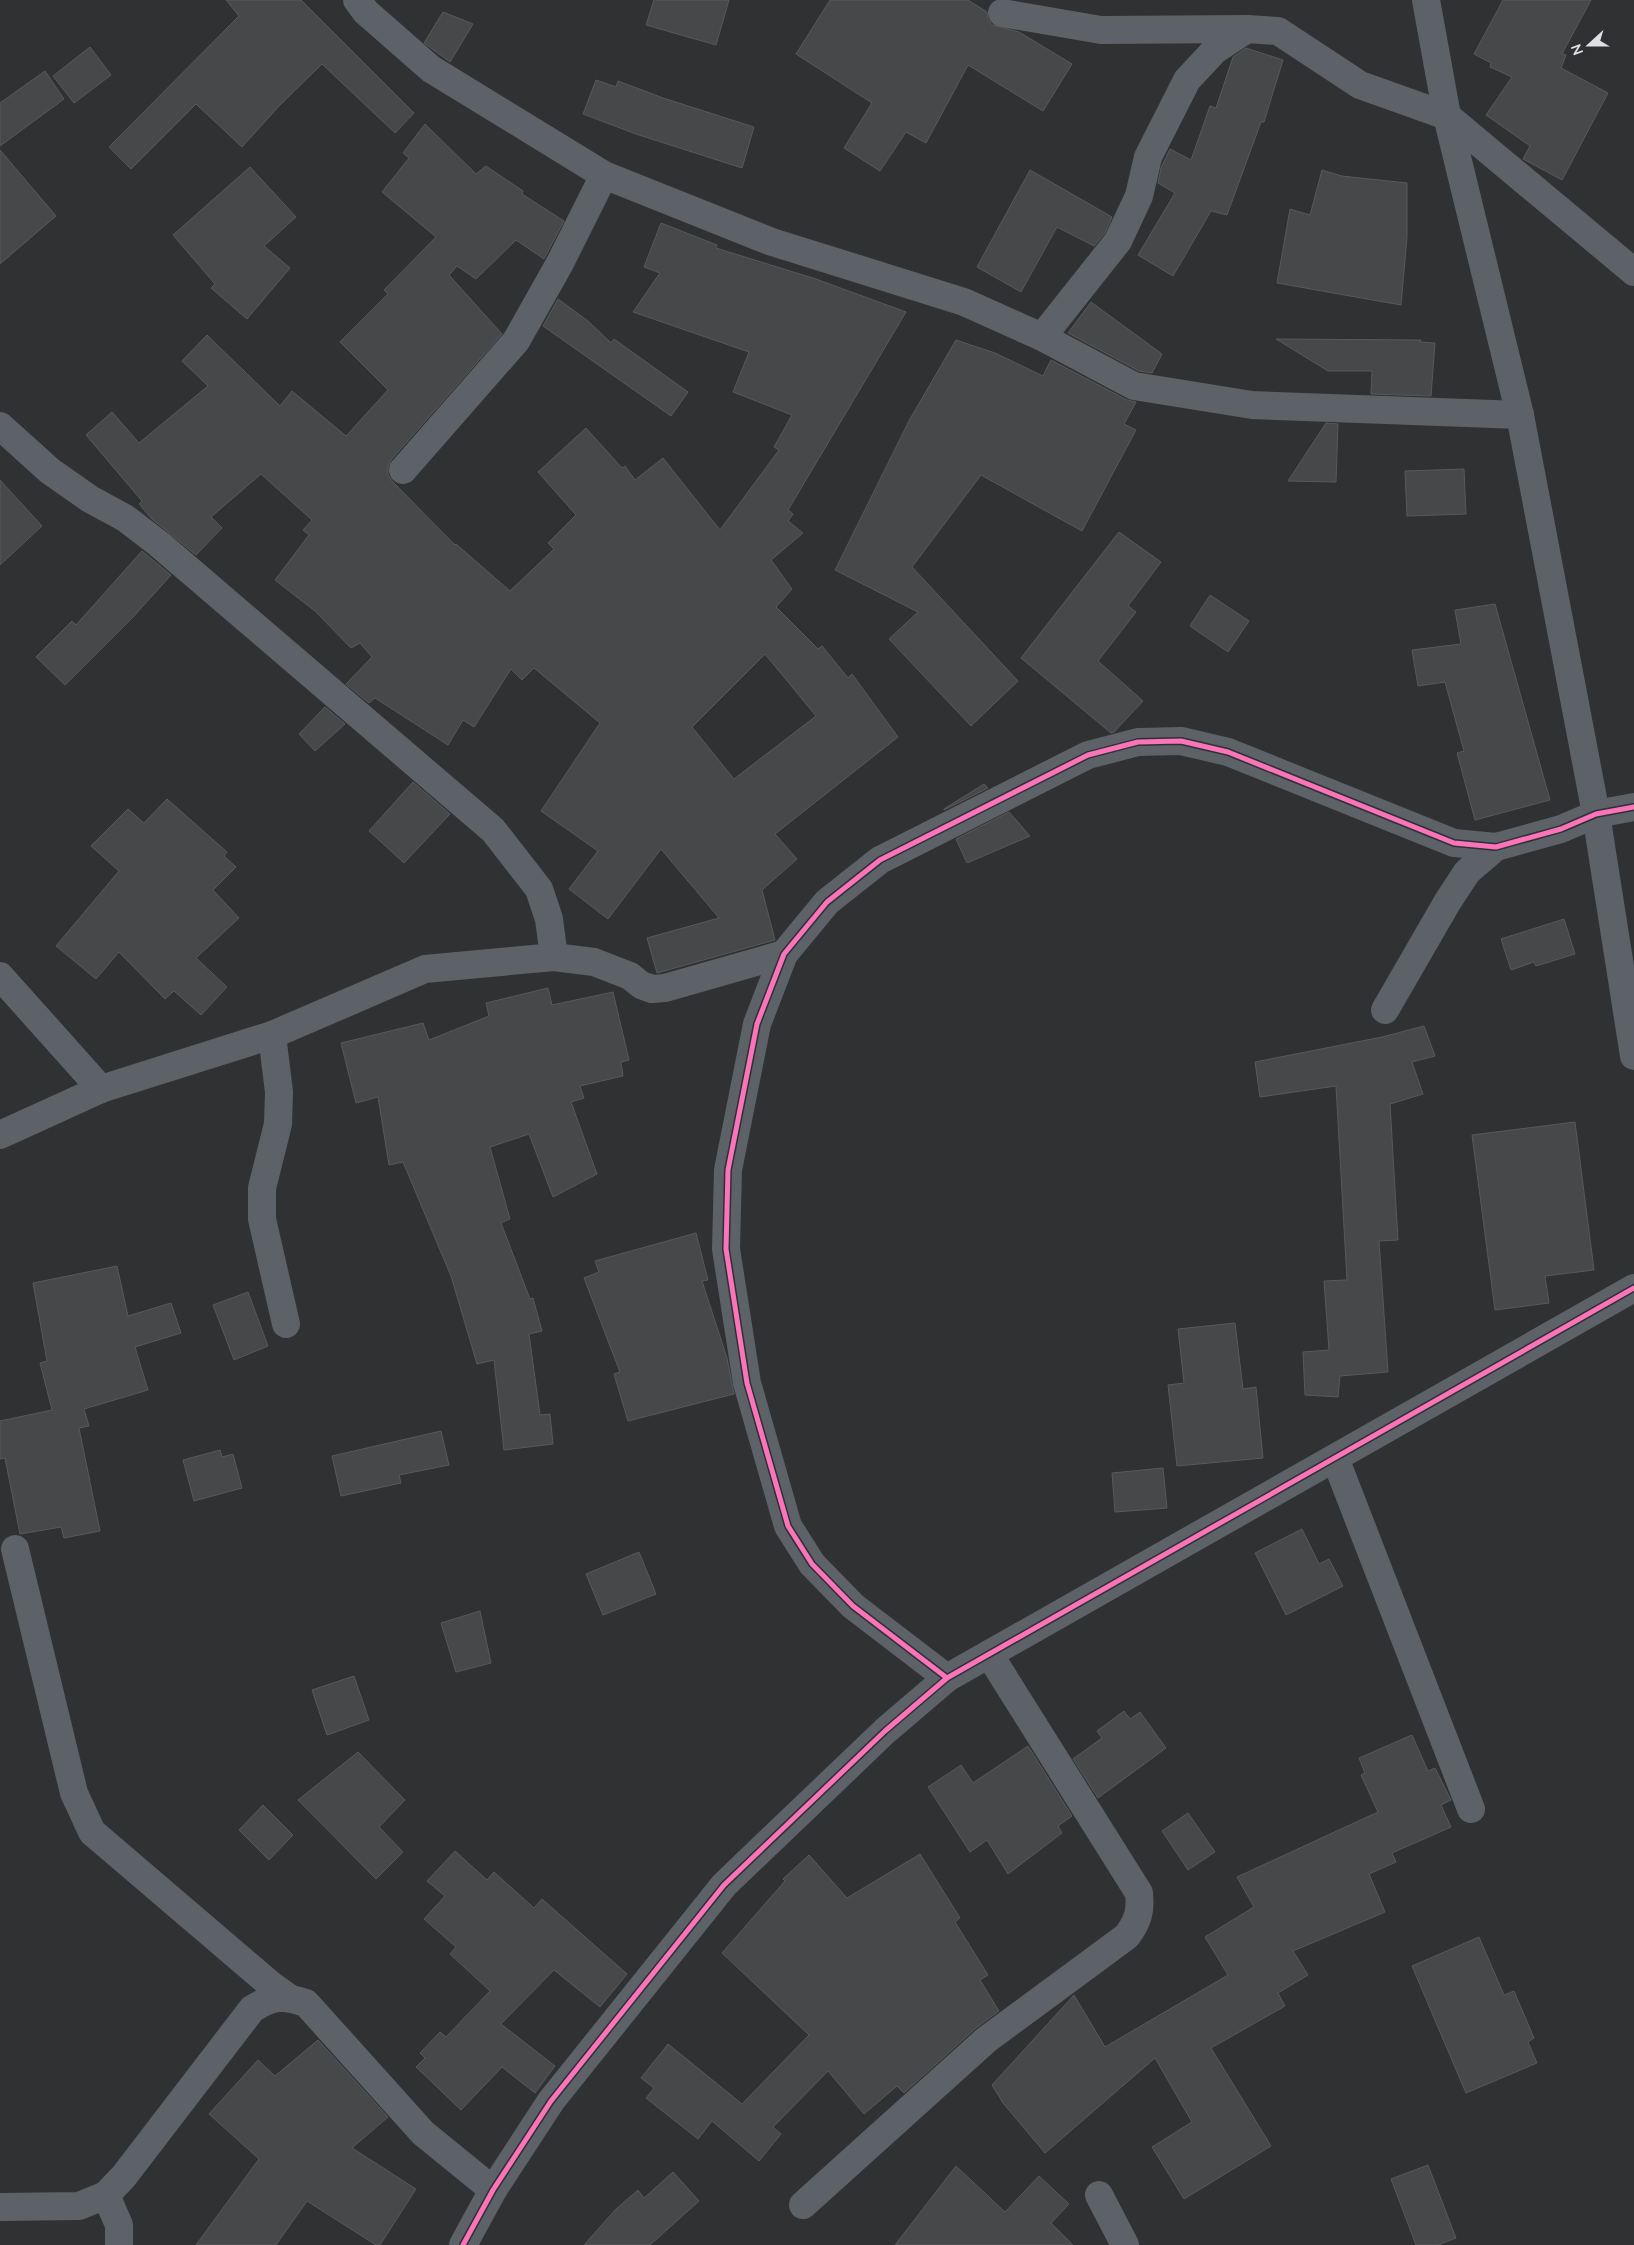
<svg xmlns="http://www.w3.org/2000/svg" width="1634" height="2245" font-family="'Nunito Sans',sans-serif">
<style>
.building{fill:#47484a;stroke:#58595b;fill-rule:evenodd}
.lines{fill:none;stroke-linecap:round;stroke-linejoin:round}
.minor{stroke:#5c6268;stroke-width:28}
.cycleway-casing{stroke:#2e3134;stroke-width:8}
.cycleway{stroke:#fb73b8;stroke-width:5}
</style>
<rect width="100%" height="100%" fill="#2f3133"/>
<g class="building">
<polygon points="226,0 301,0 414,113 395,133 322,64 280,105 242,147 196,104 131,169 109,147 239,16"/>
<polygon points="654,0 729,0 716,45 646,25"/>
<polygon points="830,0 968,0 987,12 988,19 992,25 1019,32 1072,64 1043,111 968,65 926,143 906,132 880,171 844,148 872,103 796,54"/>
<polygon points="1503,0 1591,0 1562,54 1566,55 1561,68 1608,93 1562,180 1523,159 1530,146 1486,115 1512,77 1490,67 1491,63 1474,54"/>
<polygon points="443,12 473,24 450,62 424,43"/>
<polygon points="90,47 111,75 74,103 53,76"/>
<polygon points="1246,48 1283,60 1264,122 1261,122 1227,215 1211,211 1173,276 1138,255 1175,193 1158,183 1161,168 1170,149 1191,160 1210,106 1216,108 1233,57"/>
<polygon points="45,71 64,99 0,146 0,103"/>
<polygon points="596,80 616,87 618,81 663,98 754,127 742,168 636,134 583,114"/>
<path d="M425,124l51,50 10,-8 37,25 -1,3 42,27 -20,38 -28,-19 -40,39 -19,-13 -8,9 53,59 -111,126 -3,7v8l4,6 63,64 1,-1 54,47 44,-42 -6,-6 28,-28 -38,-43 48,-44 36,40 3,-2 10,14 28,-22 57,72 59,-80 -5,-3 18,-32 -59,-23 16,-40 -116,-40 27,-39 -16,-6 17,-44 56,22 -1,3 100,31 90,33 -118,198 5,4 -5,7 15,12 -32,27 21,29 -16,18 42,42 4,-3 26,32 4,-4 46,63 -123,97 22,25 -35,31 13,50 -118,33 -10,-35 72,-20 -58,-69 -53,70 -39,-30 29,-38 -57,-40 59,-88 -66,-55 -12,12 -11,-11 -37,58 -11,-7 -15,25 -73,-47 -6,5 -23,-19 26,-27 -12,-14 -9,5 -36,-37 -40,-31 34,-45 -6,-5 9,-10 -51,-46 -50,43 11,11 -26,27 -44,-36 -13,-15 3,-3 -56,-66 26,-23 27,31 69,-57 -26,-25 25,-26 73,71 12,-15 54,45 42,-46 -48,-48 48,-48 -4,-4 52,-53 -54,-45 27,-34 -6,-5zM765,654l51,62 -82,63 -42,-52z"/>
<polygon points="0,150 56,216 0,264"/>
<polygon points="250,167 296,217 264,246 290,268 247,319 211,288 215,284 173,235"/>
<polygon points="1030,170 1112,217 1105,233 1094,246 1057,227 1021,292 977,267"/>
<polygon points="1322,170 1342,176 1407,183 1407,237 1401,305 1277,283 1290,209 1310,215"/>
<polygon points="558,299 588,321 611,343 614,339 688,392 671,416 543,326"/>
<polygon points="1091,302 1162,354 1152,373 1139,371 1068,333"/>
<polygon points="1276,339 1421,340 1420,342 1435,343 1431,396 1371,394 1372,371 1328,371"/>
<polygon points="956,340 995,353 1043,376 1051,360 1127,400 1136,402 1124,424 1136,430 1082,531 981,475 912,567 1018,681 971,726 889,639 918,612 835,570 910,419"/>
<polygon points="1326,423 1338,424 1336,482 1288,481"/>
<polygon points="1464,469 1466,514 1407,516 1405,471"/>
<polygon points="0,480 42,526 0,565"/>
<polygon points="1119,532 1161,562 1128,606 1136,612 1098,661 1143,701 1114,732 1111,733 1021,658"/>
<polygon points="142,551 171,575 133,617 65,685 36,657 72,621 76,625"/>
<polygon points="1210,595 1249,621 1228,652 1190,626"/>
<polygon points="1495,604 1550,800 1475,820 1457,753 1464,751 1445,682 1418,686 1412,650 1461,644 1455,610"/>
<polygon points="325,707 345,724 315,751 299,734"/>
<polygon points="413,782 450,814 404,863 369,831"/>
<polygon points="984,784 988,788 944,810 944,809"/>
<polygon points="167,799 227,852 224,856 236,867 213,890 239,918 196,958 227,987 201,1015 174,991 165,999 119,952 96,979 56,946 119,871 91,846 128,809 144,823"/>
<polygon points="1009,812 1030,836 967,863 956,839"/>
<polygon points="1564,919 1575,954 1536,966 1534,962 1511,970 1501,939"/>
<polygon points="548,988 552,1005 613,992 629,1060 621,1062 623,1076 580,1086 584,1098 571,1102 597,1174 553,1197 529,1134 490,1147 510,1219 501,1223 530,1299 533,1298 542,1331 529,1334 540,1415 550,1414 553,1444 504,1450 494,1360 477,1364 451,1276 403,1162 389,1165 378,1097 356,1103 341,1043 423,1023 429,1040 489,1016 486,1003"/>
<polygon points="1424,1026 1435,1056 1412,1062 1423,1094 1390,1104 1398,1240 1379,1241 1388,1372 1340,1376 1338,1397 1305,1395 1303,1352 1329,1350 1324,1281 1347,1280 1336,1086 1260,1097 1255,1062 1382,1037"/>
<polygon points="1575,1122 1594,1270 1545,1276 1549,1303 1495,1310 1472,1135"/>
<polygon points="696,1233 708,1280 702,1281 727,1358 734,1394 628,1421 614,1374 620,1372 584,1278 599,1272 595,1261"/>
<polygon points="117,1266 128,1316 171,1303 181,1333 135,1347 148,1390 84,1409 89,1426 79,1428 100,1531 64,1538 61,1527 20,1534 5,1458 0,1459 0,1421 52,1410 40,1363 47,1361 33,1283"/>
<polygon points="248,1292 268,1346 234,1360 213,1305"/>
<polygon points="1235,1323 1243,1389 1256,1387 1263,1458 1177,1466 1168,1385 1184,1383 1178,1329"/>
<polygon points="441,1431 449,1465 399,1475 401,1483 341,1496 332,1456"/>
<polygon points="220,1450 222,1457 233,1454 242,1488 194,1501 183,1460"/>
<polygon points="1163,1468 1167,1508 1115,1512 1112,1473"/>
<polygon points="1302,1529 1319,1564 1329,1559 1343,1586 1286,1615 1255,1553"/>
<polygon points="639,1552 656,1594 603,1615 586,1574"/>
<polygon points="480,1611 491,1663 456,1672 441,1623"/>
<polygon points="354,1676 369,1720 327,1735 312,1690"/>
<polygon points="1124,1711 1130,1719 1140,1712 1166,1748 1098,1798 1073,1759 1102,1738 1097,1731"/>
<polygon points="1412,1735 1428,1771 1435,1768 1451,1800 1441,1805 1451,1827 1392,1853 1396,1862 1369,1874 1385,1912 1293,1951 1308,1975 1278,1993 1285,2006 1211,2048 1271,2146 1184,2199 1152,2147 1192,2122 1155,2058 1045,2153 1003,2103 992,2085 1074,1995 1105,2047 1228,1975 1205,1937 1254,1907 1237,1877 1378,1812 1361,1775 1365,1773 1359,1758"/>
<polygon points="1028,1746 1072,1816 1058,1826 1062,1833 1008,1874 987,1840 970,1852 928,1787 961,1765 973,1783"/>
<polygon points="358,1752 405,1800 379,1827 403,1852 376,1879 298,1800"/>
<polygon points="263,1805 293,1835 269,1860 239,1830"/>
<polygon points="1188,1813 1215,1852 1188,1870 1162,1831"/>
<polygon points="455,1851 487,1880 494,1872 534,1908 542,1899 627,1974 600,2007 554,1970 501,2024 555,2066 535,2093 502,2067 461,2110 416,2067 425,2058 420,2053 440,2032 446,2037 490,1991 450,1954 456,1947 424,1919 445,1896 427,1881"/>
<polygon points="920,1854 960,1918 955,1922 988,1975 980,1980 999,2011 976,2028 904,2093 897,2086 864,2114 828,2071 773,2127 781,2134 759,2161 712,2121 698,2139 646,2098 654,2088 641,2078 668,2044 742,2104 809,2035 722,1953 785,1881 783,1879 809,1855 847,1898"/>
<polygon points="1479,1937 1504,1995 1514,1991 1534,2038 1528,2042 1537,2063 1466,2093 1412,1966"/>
<polygon points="318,2040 388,2117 352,2148 416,2189 380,2245 376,2245 307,2201 276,2245 196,2245 259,2159 209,2114 258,2060 275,2076"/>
<polygon points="1428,2165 1456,2238 1438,2245 1416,2245 1391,2179"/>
<polygon points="956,2166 1005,2212 1039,2176 1069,2204 1051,2223 1073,2245 895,2245"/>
<polygon points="673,2172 699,2201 650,2245 584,2245 616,2209 638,2190 644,2198"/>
</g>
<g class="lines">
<g class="minor">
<polyline points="357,0 366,12 431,69 604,175 772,242 964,302 1042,337 1134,386 1252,405 1520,415"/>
<polyline points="1426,0 1447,116 1520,415 1596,814 1634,1056"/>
<polyline points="1002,13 1101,30 1247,29"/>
<polyline points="1042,337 1118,241 1139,196 1148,157 1187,80 1215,50 1247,29 1278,31 1360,85 1447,116 1634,272"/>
<polyline points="0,426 50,471 90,499 125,518 159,544 493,830 539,889 549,919 554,957"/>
<polyline points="403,470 516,341 560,263 604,175"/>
<polyline points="0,976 101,1089"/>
<polyline points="1385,1010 1448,901 1467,872 1496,847"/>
<polyline points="272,1035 279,1092 278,1124 262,1188 262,1219 286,1324"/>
<polyline points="0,1135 101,1089 272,1035 425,969 554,957 594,962 630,976 641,985 652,989 665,988 784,954"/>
<polyline points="1335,1458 1471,1809"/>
<polyline points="15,1549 74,1793 92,1832 271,1985 288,1997"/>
<polyline points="947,1678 853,1606 812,1564 788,1526 747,1383 726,1249 728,1170 757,1024 784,954 827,902 880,860 1088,755 1138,742 1181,741 1228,752 1454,843 1496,847 1561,829 1596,814 1634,807"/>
<polyline points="106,2195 119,2225 119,2245"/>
<polyline points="1099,2195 1125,2245"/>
<path d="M803,2205l183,-165 141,-104c11,-15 14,-25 12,-43l-150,-239"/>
<path d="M0,2207l79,-1 27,-11 18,-19 128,-167c21,-13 30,-14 54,-6l117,130 70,57"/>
<polyline points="463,2245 493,2190 551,2101 724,1885 885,1731 947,1678 1634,1288"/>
</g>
<defs>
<g id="cycleway">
<polyline points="947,1678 853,1606 812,1564 788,1526 747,1383 726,1249 728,1170 757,1024 784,954 827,902 880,860 1088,755 1138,742 1181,741 1228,752 1454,843 1496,847 1561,829 1596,814 1634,807"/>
<polyline points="463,2245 493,2190 551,2101 724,1885 885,1731 947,1678 1634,1288"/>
</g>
</defs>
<use href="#cycleway" class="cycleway-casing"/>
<use href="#cycleway" class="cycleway"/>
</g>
<g transform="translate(1589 45) rotate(249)" stroke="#2e3134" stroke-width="4" paint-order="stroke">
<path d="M0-4L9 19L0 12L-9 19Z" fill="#dee0e2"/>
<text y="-8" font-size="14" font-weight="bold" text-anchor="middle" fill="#dee0e2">N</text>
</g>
</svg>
